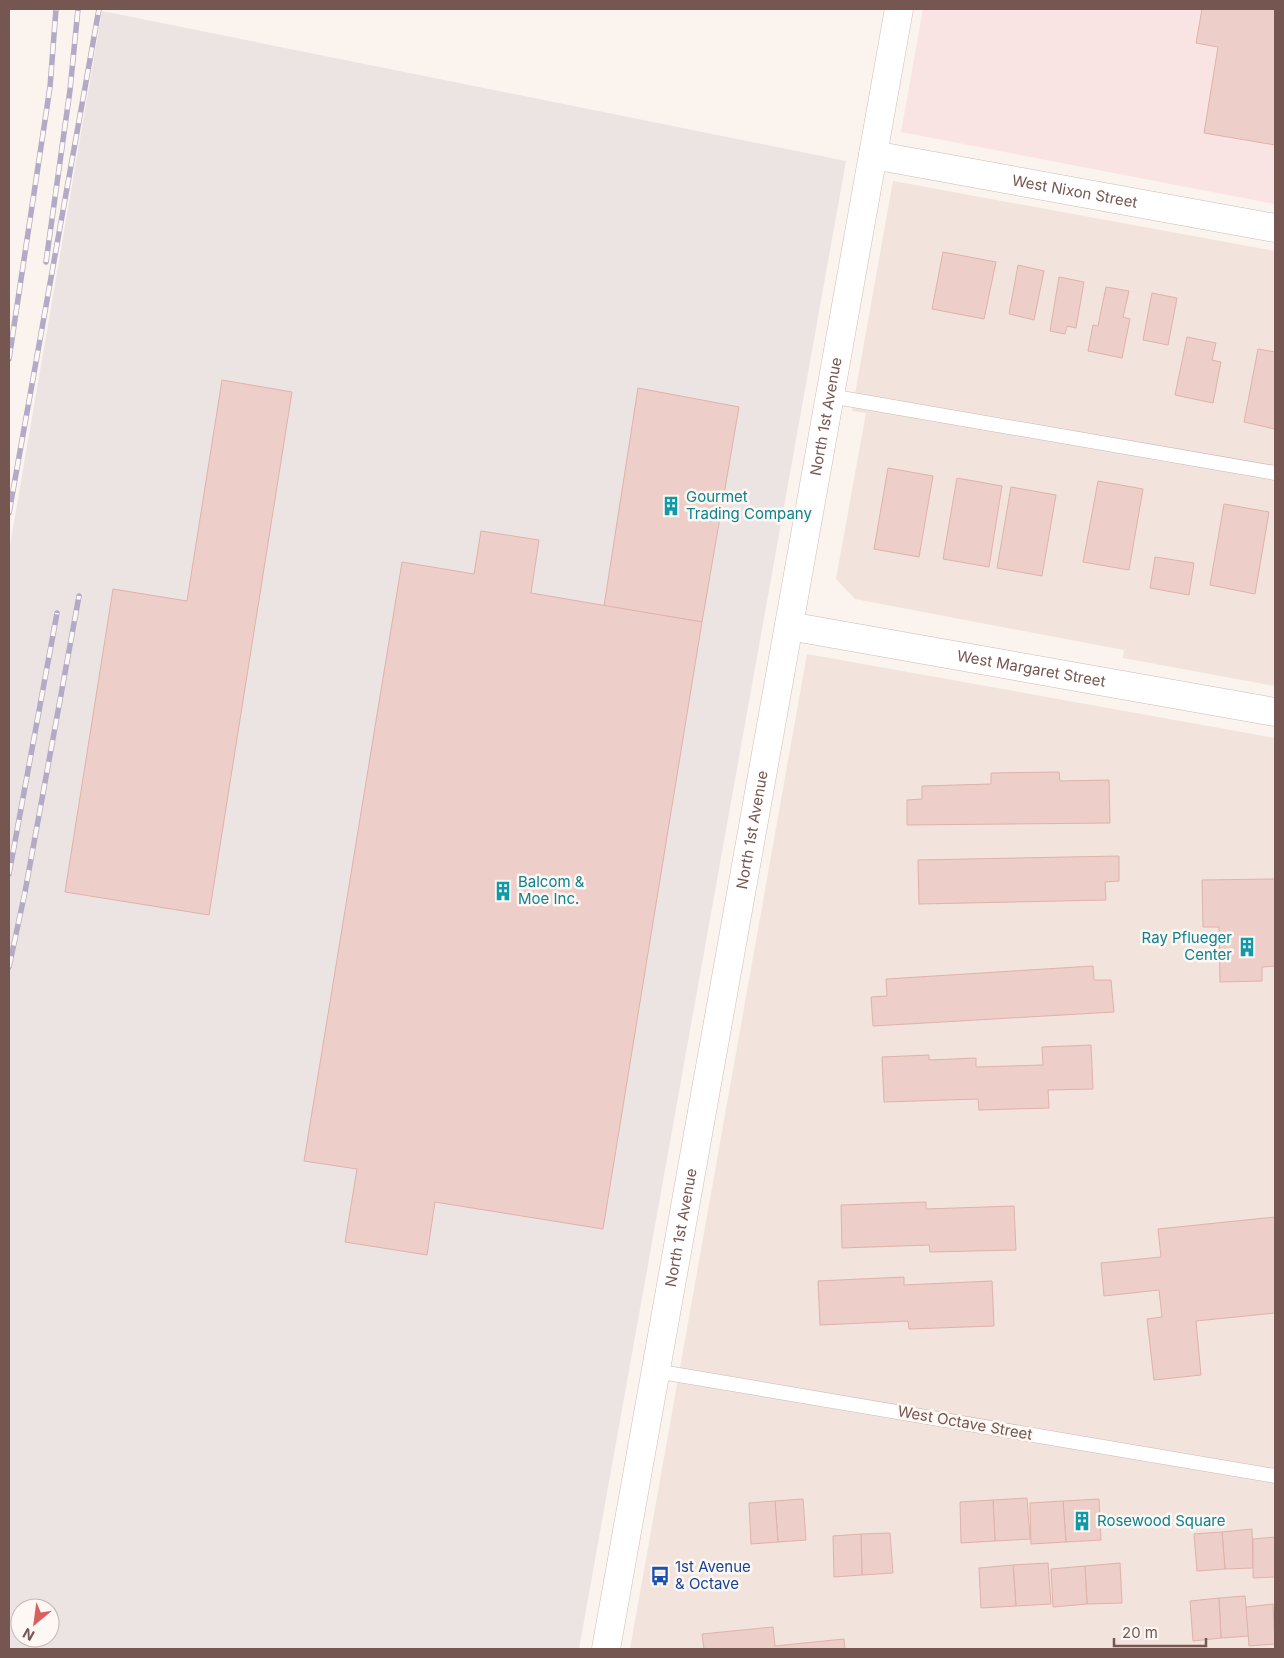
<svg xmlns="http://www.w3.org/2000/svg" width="1284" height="1658" font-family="Inter,sans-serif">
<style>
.residential{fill:#f2e3dc}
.commercial{fill:#fae4e3}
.industrial{fill:#ece4e2;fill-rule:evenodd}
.building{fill:#eecec8;stroke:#dfb2aa}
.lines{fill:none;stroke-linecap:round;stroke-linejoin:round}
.lane-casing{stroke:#cdb9b3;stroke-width:15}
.street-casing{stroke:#cdb9b3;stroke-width:29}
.secondary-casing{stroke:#d2bab3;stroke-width:29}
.lane{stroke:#fff;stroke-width:14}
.street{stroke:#fff;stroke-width:28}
.secondary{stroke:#fff;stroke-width:28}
.rail-casing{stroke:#b3abc6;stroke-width:5.5}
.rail{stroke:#fef8f4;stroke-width:4;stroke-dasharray:11;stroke-linecap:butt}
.labels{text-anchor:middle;stroke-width:5;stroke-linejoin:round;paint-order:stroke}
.street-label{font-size:15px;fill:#755651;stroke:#fef8f4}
.culture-label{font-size:15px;fill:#0d838f;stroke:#fef8f4;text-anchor:start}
.transit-label{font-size:15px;fill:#164399;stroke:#fef8f4;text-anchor:start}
</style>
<rect width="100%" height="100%" fill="#fbf3ee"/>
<g class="residential">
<polygon points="893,181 1275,251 1275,686 1123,658 1124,650 855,599 836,579 866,413 852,411"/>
<polygon points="807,654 1275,738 1275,1649 630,1649"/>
</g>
<polygon class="commercial" points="923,9 1275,9 1275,204 901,132"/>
<path class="industrial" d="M102,11l744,150 -267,1488h-570v-1098zM20,1608h30v30h-30z"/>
<g class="building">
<polygon points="1202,9 1275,9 1275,145 1204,133 1218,47 1196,43"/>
<polygon points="943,252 996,262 984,319 932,309"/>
<polygon points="1018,265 1044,271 1034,320 1009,314"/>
<polygon points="1059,277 1084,282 1076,328 1067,326 1065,334 1050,331"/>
<polygon points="1106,287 1129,291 1123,317 1130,319 1122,358 1088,351 1093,325 1098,326"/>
<polygon points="1152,293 1177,298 1168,345 1143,340"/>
<polygon points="1187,337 1216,343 1212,360 1221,362 1213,403 1175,395"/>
<polygon points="1258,349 1275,352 1275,429 1244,422"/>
<polygon points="222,380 292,392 209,915 65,892 113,589 187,601"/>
<polygon points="638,388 739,407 702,622 604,606"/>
<polygon points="888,468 933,476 919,557 874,549"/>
<polygon points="957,478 1002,486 989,567 943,559"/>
<polygon points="1098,481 1143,489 1129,570 1083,562"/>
<polygon points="1011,487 1056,495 1042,576 997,568"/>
<polygon points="1224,504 1269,512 1255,594 1210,585"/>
<polygon points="481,531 539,540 531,593 702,622 603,1229 435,1202 427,1255 345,1242 357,1169 304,1161 402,562 474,574"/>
<polygon points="1155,557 1194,563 1189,595 1150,588"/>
<polygon points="1059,772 1060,781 1109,780 1110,823 907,825 907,800 922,799 922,786 991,784 991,773"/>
<polygon points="1119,856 1119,881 1105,882 1106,900 919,904 918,860"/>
<polygon points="1275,879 1275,966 1262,967 1262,981 1220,982 1219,927 1203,927 1202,880"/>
<polygon points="1093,966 1094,980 1111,980 1114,1012 873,1026 871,997 887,996 886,979"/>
<polygon points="1091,1045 1093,1089 1048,1090 1049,1108 979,1110 978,1099 884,1102 882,1057 929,1055 929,1060 976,1058 976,1067 1043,1065 1042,1047"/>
<polygon points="926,1202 926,1209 1014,1206 1016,1250 930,1252 929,1245 842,1248 841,1205"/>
<polygon points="1275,1217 1275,1313 1196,1321 1201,1375 1154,1380 1147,1319 1162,1317 1159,1290 1104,1296 1101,1263 1161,1257 1158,1229"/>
<polygon points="904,1277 904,1285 992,1281 994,1326 909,1329 908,1321 820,1325 818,1281"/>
<polygon points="1027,1498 1030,1539 995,1541 993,1500"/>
<polygon points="803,1499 806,1540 778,1542 775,1501"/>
<polygon points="1099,1499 1101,1540 1066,1542 1063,1501"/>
<polygon points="993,1500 995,1541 961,1543 960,1502"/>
<polygon points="775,1501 778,1542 751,1544 749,1503"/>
<polygon points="1063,1501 1066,1542 1031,1544 1030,1503"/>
<polygon points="1252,1529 1253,1568 1225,1569 1222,1532"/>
<polygon points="1222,1532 1225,1569 1197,1571 1194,1534"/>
<polygon points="890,1533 893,1573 862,1575 861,1534"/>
<polygon points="861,1534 862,1575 834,1577 833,1536"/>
<polygon points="1275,1537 1275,1577 1253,1578 1253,1539"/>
<polygon points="1048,1563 1051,1604 1016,1606 1013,1565"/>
<polygon points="1120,1563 1122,1603 1087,1604 1085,1566"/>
<polygon points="1013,1565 1016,1606 981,1608 979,1568"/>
<polygon points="1085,1566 1087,1604 1053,1607 1051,1569"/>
<polygon points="1245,1596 1249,1636 1221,1638 1219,1598"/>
<polygon points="1219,1598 1221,1638 1193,1641 1190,1601"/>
<polygon points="1273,1604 1275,1644 1249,1646 1246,1607"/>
<polygon points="773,1627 775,1646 844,1639 845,1649 704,1649 702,1634"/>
</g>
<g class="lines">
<defs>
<g id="lane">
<polyline points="830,396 1275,473"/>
<polyline points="655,1371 1275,1476"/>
</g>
<g id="street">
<path id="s1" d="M873,155l402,73"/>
<path id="s2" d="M789,626l486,86"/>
</g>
<g id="secondary">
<path id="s3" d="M606,1649l293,-1640"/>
</g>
</defs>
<use href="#lane" class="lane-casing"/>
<use href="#street" class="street-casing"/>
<use href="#secondary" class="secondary-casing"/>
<use href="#lane" class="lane"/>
<use href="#street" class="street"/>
<use href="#secondary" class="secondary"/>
<defs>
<g id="rail">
<polyline points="46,262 70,90 78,9"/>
<polyline points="9,359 50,87 56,9"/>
<polyline points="9,513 99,9"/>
<polyline points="9,874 57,613"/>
<polyline points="9,967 25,892 79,596"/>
</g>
</defs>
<use href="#rail" class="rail-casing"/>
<use href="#rail" class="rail"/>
</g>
<defs>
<symbol id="building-bare" viewBox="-9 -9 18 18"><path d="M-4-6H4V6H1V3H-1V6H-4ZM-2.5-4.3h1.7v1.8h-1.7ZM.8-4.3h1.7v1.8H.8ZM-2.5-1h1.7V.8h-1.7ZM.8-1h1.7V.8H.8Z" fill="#0f9aa8" stroke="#fef8f4" stroke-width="2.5" paint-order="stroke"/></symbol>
<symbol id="bus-bare" viewBox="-9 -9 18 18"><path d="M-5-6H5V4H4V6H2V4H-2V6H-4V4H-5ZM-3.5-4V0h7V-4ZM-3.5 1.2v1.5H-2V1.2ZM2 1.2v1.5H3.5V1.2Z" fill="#1a4fb4" stroke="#fef8f4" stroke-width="2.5" paint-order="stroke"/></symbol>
</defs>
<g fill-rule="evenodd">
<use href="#building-bare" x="657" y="492" width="28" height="28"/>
<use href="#building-bare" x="489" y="877" width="28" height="28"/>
<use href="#building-bare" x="1233" y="933" width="28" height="28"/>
<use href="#building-bare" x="1068" y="1507" width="28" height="28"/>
<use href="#bus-bare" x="646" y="1562" width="28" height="28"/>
</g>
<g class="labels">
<g class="street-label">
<text dy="5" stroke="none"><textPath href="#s1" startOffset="205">West Nixon Street</textPath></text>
<text dy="5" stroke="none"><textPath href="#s3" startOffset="1252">North 1st Avenue</textPath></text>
<text dy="5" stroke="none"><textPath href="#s2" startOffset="246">West Margaret Street</textPath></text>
<text dy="5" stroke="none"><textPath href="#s3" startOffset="832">North 1st Avenue</textPath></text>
<text dy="5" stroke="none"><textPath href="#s3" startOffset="428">North 1st Avenue</textPath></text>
<text transform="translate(965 1423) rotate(10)" y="5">West Octave Street</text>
</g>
<g class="culture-label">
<text x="686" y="502">Gourmet<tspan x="686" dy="17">Trading Company</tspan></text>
<text x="518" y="887">Balcom &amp;<tspan x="518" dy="17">Moe Inc.</tspan></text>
<text x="1232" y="943" text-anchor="end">Ray Pflueger<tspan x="1232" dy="17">Center</tspan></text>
<text x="1097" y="1526">Rosewood Square</text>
</g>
<g class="transit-label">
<text x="675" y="1572">1st Avenue<tspan x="675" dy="17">&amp; Octave</tspan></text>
</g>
</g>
<rect width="1284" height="1658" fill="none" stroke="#755651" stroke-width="20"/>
<g transform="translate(35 1623) rotate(209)"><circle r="24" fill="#fef8f4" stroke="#c7b7b3"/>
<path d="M0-4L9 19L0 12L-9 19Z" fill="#d86060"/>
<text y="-8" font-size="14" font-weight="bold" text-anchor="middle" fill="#755651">N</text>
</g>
<path d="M1114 1638v8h92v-8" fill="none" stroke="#755651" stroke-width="2.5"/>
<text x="1122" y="1638" font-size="15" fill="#755651" stroke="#fef8f4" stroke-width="4" paint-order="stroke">20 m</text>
</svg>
